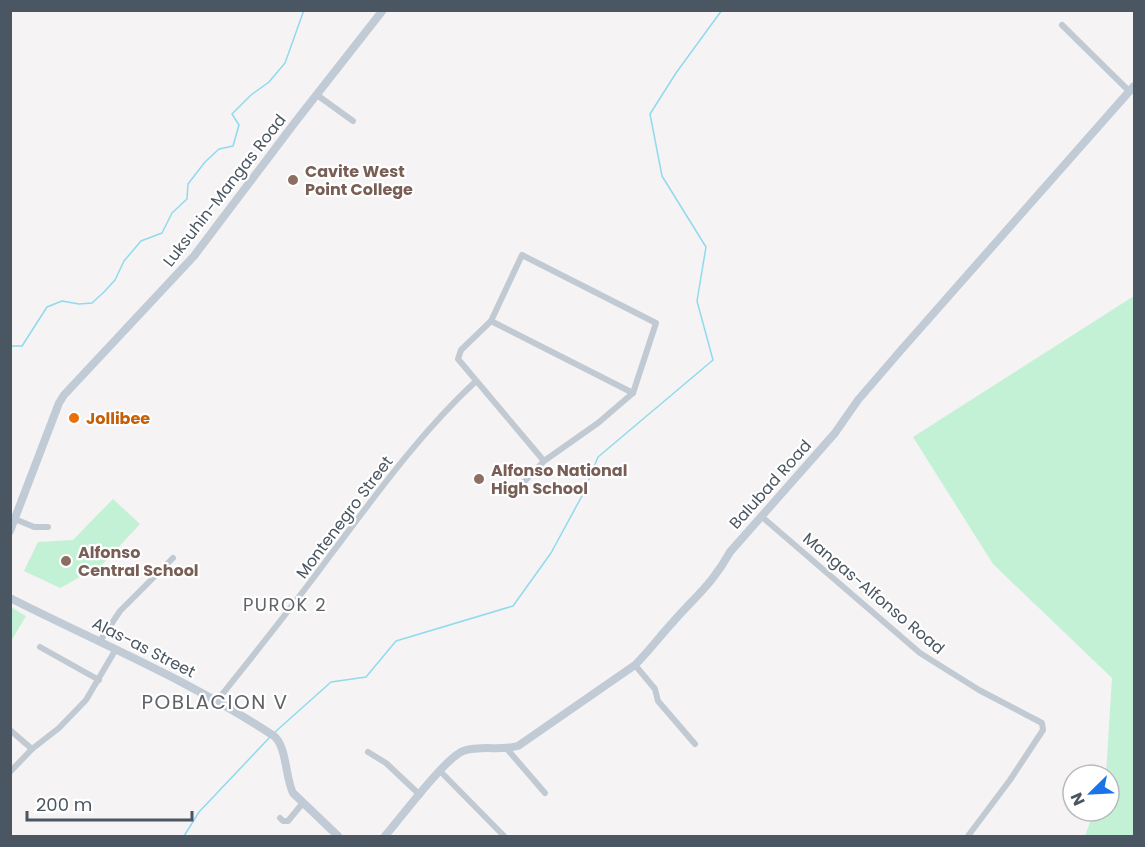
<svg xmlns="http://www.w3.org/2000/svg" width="1145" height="847" font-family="Poppins,sans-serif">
	<rect width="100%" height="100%" fill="#f5f3f3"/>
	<g fill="#c3f1d5">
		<polygon points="1134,296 1134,836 1085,836 1094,811 1109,811 1109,775 1106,775 1112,678 993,564 913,437"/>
		<polygon points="113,499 140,524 102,565 60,588 24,571 38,542 73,540"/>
		<polygon points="11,607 26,616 11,641"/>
	</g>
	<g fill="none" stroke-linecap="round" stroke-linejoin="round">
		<g stroke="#90daee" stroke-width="1.5">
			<polyline points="10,346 22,346 47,307 62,301 79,304 92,303 104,292 115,280 124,261 141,241 162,233 172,213 187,199 188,184 205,162 219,149 233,146 239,125 232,114 251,95 269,82 285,63 304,10"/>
			<polyline points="275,732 331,682 366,677 396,641 513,606 551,553 583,494 598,457 713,360 697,301 706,247 662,176 650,114 676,73 722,10"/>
			<polyline points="184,836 199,812 270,737"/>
		</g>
		<g stroke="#c1cad2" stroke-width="6">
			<polyline points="1062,25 1130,92"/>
			<polyline points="317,95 353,121"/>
			<polyline points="491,321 633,393"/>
			<polyline points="522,484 544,461 598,423 633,393 656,323 522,255 491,321 461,350 458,359 544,461"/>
			<polyline points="761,516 920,653 979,690 1042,723 1043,730 1010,780 968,836"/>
			<polyline points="15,519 34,527 48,527"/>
			<polyline points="100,641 120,611 173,558"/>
			<polyline points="40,647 99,680"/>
			<polyline points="635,665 655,689 658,701 695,744"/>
			<path d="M217 701C255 653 293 606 329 557 375 496 420 433 475 382"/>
			<polyline points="10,730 32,749"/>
			<polyline points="507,749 545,793"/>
			<polyline points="368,752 386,763 420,795"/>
			<polyline points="440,771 504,836"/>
			<polyline points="10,772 32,749 59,728 86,700 116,649"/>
			<polyline points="280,818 283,821 288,821 302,804"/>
		</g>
		<g stroke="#c1cbd6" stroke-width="8">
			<polyline points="10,531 59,403 64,395 194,256 296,121 383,10"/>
			<path d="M10 598C99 643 191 681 274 736 287 747 285 777 293 793L338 836"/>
			<path d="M385 836C400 819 445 758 463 751 481 745 500 751 518 746L635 665C649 651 660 636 673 622 696 596 713 583 730 552L835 433 858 400 902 349 1134 86"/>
		</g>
	</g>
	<g fill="#8d6e63" stroke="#fff" stroke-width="2">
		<circle cx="293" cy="180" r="6"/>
		<circle cx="479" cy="479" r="6"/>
		<circle cx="66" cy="561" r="6"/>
	</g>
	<circle fill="#e8710a" stroke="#fff" stroke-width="2" cx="74" cy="418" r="6"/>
	<g text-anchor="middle" stroke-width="4.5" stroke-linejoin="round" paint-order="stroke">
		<g font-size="16" font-weight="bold" fill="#785e54" stroke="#fff" text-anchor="start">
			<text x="305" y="177">Cavite West<tspan x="305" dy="18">Point College</tspan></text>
			<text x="491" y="476">Alfonso National<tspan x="491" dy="18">High School</tspan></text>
			<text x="78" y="558">Alfonso<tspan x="78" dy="18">Central School</tspan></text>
		</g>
		<g font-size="16" fill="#4a5661" stroke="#fff">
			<text transform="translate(224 190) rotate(-52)" y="6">Luksuhin-Mangas Road</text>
			<text transform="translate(770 484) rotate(-48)" y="6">Balubad Road</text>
			<text transform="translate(344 517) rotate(-53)" y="6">Montenegro Street</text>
			<text transform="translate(874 593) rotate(40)" y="6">Mangas-Alfonso Road</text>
			<text transform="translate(144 647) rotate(27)" y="6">Alas-as Street</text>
		</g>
		<g font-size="16" font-weight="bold" fill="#c56008" stroke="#fff" text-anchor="start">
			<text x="86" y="424">Jollibee</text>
		</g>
		<g font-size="18" letter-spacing="1.5" fill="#5f6368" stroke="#fff">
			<text x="285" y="611">PUROK 2</text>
		</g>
		<g font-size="20" letter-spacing="1.5" fill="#5f6368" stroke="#fff">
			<text x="215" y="709">POBLACION V</text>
		</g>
	</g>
	<rect width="1145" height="847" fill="none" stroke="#4a5661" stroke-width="24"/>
	<g transform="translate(1091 793) rotate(246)"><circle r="28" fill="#ffffff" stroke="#b7bbc0" stroke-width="1.5"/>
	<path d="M0-4.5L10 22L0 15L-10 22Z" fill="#1a73e8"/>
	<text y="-9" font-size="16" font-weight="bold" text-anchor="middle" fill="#4a5661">N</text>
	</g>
	<path d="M27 811v9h165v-9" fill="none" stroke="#4a5661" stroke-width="3"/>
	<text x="36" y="811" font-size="18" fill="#4a5661" stroke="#ffffff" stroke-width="4.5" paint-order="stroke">200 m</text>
</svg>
